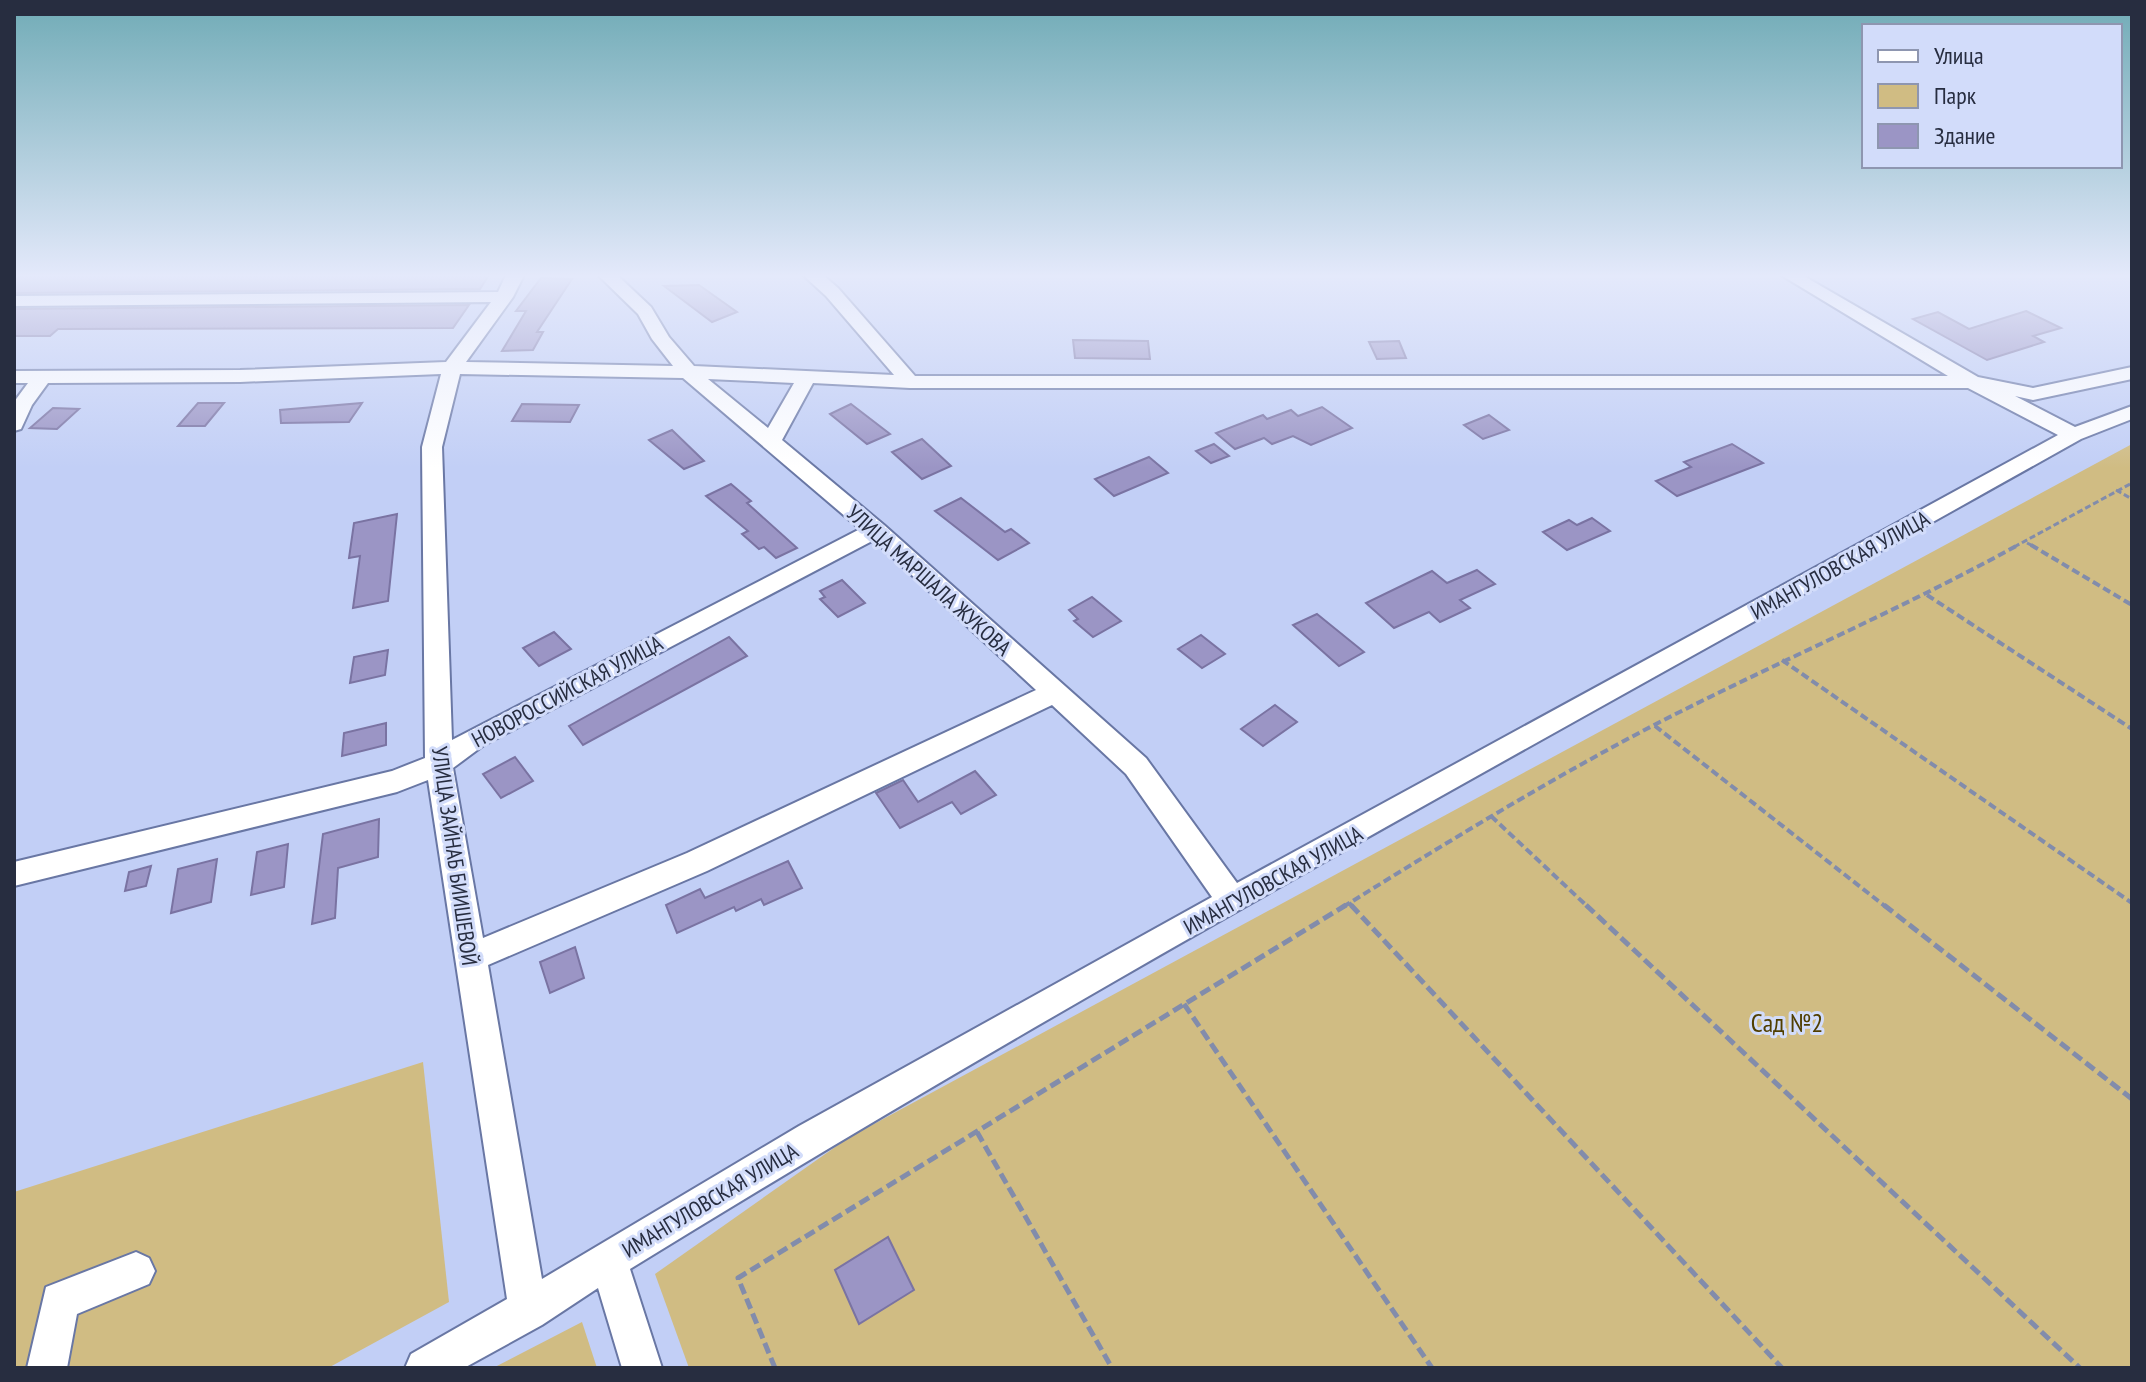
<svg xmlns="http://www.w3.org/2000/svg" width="2146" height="1382" font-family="'PT Sans Narrow',sans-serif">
	<rect width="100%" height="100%" fill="#c2cff6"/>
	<g fill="#d0bc83">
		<polygon points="2132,444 2132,1368 689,1368 655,1274 848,1138"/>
		<polygon points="423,1062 449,1302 328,1368 14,1368 14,1192"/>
		<polygon points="582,1322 597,1368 493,1368"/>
	</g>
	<g fill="#9b95c5" stroke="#7a73a2" stroke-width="2">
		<polygon points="22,275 489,275 480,289 14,293 14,281"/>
		<polygon points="541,278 572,279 537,332 543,332 533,350 502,351 526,311 516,311"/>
		<polygon points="699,285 737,312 712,322 664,286"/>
		<polygon points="469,305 453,328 58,329 50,336 14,336 14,309"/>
		<polygon points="2026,311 2061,328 2033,336 2044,342 1987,360 1913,319 1938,312 1969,329"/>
		<polygon points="1073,340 1148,341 1150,359 1075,358"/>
		<polygon points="1399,341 1406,358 1377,359 1369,342"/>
		<polygon points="198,403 224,403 205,426 178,426"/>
		<polygon points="362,403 349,422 281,423 280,410"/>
		<polygon points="522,404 579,405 570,422 512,421"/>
		<polygon points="851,404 890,434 867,444 830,414"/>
		<polygon points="1322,407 1352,428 1311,445 1293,436 1272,444 1264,438 1235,449 1216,433 1263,415 1267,419 1291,410 1298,416"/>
		<polygon points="53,408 79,409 57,429 30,428"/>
		<polygon points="1489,415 1509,430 1483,439 1464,425"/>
		<polygon points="672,430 704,461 684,469 649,440"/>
		<polygon points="922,439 951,466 922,479 892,452"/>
		<polygon points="1214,444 1229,456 1211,463 1196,451"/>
		<polygon points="1732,444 1763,463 1677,496 1656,481 1691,467 1684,462"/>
		<polygon points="1149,457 1168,473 1114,496 1095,479"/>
		<polygon points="731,484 751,501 747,503 797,548 776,558 764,547 759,549 742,534 748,531 706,496"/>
		<polygon points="961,498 1005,532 1011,529 1029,543 998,560 935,511"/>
		<polygon points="397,514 388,601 353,608 360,556 349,558 354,523"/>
		<polygon points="1592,518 1610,531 1567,550 1543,532 1569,520 1577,525"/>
		<polygon points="1477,570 1495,584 1460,600 1470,608 1440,622 1429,612 1394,628 1366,603 1432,571 1447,583"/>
		<polygon points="842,580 865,603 838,617 820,599 825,597 820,591"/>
		<polygon points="1092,597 1121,621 1093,637 1074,621 1078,619 1069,610"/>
		<polygon points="1317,614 1364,652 1339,666 1293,625"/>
		<polygon points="554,632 571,649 539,666 523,648"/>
		<polygon points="1201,635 1225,654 1202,668 1178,649"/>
		<polygon points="729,637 747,656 583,745 569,726"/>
		<polygon points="388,650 385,675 350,683 354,657"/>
		<polygon points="1275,705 1297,722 1263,746 1241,729"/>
		<polygon points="386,723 386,745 342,756 344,733"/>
		<polygon points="515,757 533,781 501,798 483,774"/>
		<polygon points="975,771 996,795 961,814 952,802 900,828 876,793 903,780 918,802"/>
		<polygon points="379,819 378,857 338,868 335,918 312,924 323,834"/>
		<polygon points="288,844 284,887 251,895 257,852"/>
		<polygon points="217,859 211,902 171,913 178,869"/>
		<polygon points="788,861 802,888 764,905 761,899 736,911 734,907 677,933 666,905 700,889 705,898"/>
		<polygon points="151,866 146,886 125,891 129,872"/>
		<polygon points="575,947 584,978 550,993 540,962"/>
		<polygon points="888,1237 914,1290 859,1324 835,1270"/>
	</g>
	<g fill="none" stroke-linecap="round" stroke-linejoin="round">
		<defs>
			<g id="minor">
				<path d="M506 275H524L513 297 466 362 673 366 652 339 638 314 598 275H617L651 307 669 337 694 366 894 375 826 296 803 275H823L838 288 915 376H1948L1781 275H1802L1978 377 2033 388 2132 367V379L2033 400 2015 396 2075 427 2132 406V419L2081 439C1595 712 1105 976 630 1269L662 1368H622L598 1288 542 1325 464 1368H405L411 1354 507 1299 428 780 397 792 14 886V862L392 771 425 758 422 447 441 374 240 382 48 383 32 405 21 429 14 431V402L28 383H14V371L240 370 446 362 491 302 14 306V296L498 292ZM460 374 683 378 860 529 452 740 442 447ZM708 379 794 383 768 428ZM813 383 910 388H1968L2058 435 1237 883 1146 758 884 525 782 440ZM874 540 1036 690 687 853 483 938 453 768 484 745ZM1052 705 1126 774 1212 897 799 1126 542 1279 488 965 707 871Z"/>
				<polygon points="136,1252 149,1258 155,1271 149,1284 77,1314 67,1368 27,1368 46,1287"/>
			</g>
		</defs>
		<use href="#minor" stroke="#6977a4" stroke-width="4"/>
		<g stroke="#828cab" stroke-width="3" stroke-dasharray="6 3" stroke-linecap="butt">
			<polyline points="2116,490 2132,499"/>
			<polyline points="2027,543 2035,547"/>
			<polyline points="2014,547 2132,483"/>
		</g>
		<g stroke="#828cab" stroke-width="4" stroke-dasharray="8 4" stroke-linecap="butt">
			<polyline points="2031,545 2132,605"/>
			<polyline points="1927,595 2132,729"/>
			<polyline points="1782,660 2132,903"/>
			<polyline points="1655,726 1886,907"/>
			<polyline points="1491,816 1588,907"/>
			<polyline points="1349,903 1353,907"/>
			<path d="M1343 907C1446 843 1550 779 1658 723 1777 662 1900 610 2018 545"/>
		</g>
		<g stroke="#828cab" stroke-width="5" stroke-dasharray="11 5" stroke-linecap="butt">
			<polyline points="1351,905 1782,1368"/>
			<polyline points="1586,905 2080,1368"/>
			<polyline points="1884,905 2132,1099"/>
			<polyline points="1184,1004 1432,1368"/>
			<polyline points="977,1132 1112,1368"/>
			<polyline points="775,1368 738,1278 1346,905"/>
		</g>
		<use href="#minor" fill="#fff" fill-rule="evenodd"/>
	</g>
	<linearGradient id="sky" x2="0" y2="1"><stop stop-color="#70abb6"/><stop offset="0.59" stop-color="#e4e9fb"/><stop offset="1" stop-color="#e4e9fb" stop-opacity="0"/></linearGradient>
	<rect width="2146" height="468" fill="url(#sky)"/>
	<g text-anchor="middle" stroke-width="6" stroke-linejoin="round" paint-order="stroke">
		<g font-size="22" fill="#272d40" stroke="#d2dcfa">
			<text transform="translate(1840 565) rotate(-29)" y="8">ИМАНГУЛОВСКАЯ УЛИЦА</text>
			<text transform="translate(929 580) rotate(42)" y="8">УЛИЦА МАРШАЛА ЖУКОВА</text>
			<text transform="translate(567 691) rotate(-28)" y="8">НОВОРОССИЙСКАЯ УЛИЦА</text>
			<text transform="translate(455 856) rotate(82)" y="8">УЛИЦА ЗАЙНАБ БИИШЕВОЙ</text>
			<text transform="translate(1273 880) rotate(-29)" y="8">ИМАНГУЛОВСКАЯ УЛИЦА</text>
			<text transform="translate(710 1200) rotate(-31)" y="8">ИМАНГУЛОВСКАЯ УЛИЦА</text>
		</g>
		<g font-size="26" fill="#503e00" stroke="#d2dcfa">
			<text x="1787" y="1032">Сад №2</text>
		</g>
	</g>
	<rect width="2146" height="1382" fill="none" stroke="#272d40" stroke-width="32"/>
	<rect x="1862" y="24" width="260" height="144" fill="#d2dcfa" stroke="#8e96b0" stroke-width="2"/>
	<rect x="1878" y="50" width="40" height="12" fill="#ffffff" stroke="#8e96b0" stroke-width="2"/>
	<text x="1934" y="64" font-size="24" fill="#272d40">Улица</text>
	<rect x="1878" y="84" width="40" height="24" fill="#d0bc83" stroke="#8e96b0" stroke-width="2"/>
	<text x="1934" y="104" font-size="24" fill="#272d40">Парк</text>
	<rect x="1878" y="124" width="40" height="24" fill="#9b95c5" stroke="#8e96b0" stroke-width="2"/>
	<text x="1934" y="144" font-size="24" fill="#272d40">Здание</text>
</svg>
